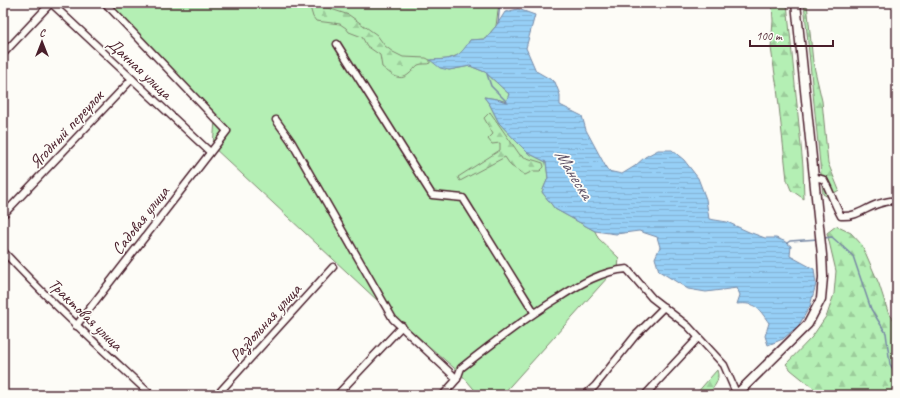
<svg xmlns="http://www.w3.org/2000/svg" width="900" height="398" font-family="Caveat,sans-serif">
	<defs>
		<pattern id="forest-firs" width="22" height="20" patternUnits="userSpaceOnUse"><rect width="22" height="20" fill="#b4efb4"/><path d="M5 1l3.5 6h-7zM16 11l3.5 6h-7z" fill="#9ccc9b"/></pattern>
		<pattern id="water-rules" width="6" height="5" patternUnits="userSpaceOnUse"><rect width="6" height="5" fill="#96cff6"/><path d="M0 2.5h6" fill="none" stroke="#83b1d3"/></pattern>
	</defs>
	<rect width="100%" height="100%" fill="#fdfcf7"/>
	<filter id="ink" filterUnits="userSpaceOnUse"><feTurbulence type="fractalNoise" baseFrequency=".025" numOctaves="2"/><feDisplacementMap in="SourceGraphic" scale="8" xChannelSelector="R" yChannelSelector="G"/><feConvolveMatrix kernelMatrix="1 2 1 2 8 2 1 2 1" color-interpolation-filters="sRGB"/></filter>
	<g filter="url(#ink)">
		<polygon fill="#b4efb4" stroke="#7f8770" points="101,3 499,3 496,26 485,39 470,40 463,53 448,59 431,60 449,70 470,66 485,72 509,94 507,102 497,99 484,97 490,105 499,123 528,153 546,162 548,178 542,192 555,209 595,231 598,238 619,258 618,269 608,277 502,395 479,395 461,374 393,315 213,147 215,119"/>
		<g fill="url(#forest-firs)" stroke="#7f8770">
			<polygon points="772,3 787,3 803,166 804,199 791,190 787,180 777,88 771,48 773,21"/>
			<polygon points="804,3 807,3 813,62 822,101 828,163 839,190 828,197 823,194"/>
			<path d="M310 7 328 8 349 15 377 35 385 46 393 52 403 57 426 58 430 60V63C427 65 422 63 418 65 415 67 412 72 409 74 399 83 390 73 382 67L380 55 367 46 362 37 349 32 346 28 340 24 316 21 313 17Z"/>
			<path d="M490 112 520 155C527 159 535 160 543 163L544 167 540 171H533L525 175 511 166 505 157 460 181 458 177 500 150V143L492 144 488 139 493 134 484 118Z"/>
			<polygon points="836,226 851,233 862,245 879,284 888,312 897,324 897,395 822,395 791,370 786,364 812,337 827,315 834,294 836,271 827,233"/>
			<path d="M717 370C721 381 713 388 707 395H695Z"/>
		</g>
		<path fill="url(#water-rules)" stroke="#7889a5" d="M518 9 535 15 526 48 536 71 555 82 560 95V105L582 116 586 130 608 171 622 174 635 166 645 157 658 150H672L684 160 698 178 706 199 709 219 727 222 749 232 765 238H776L784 241 791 246 790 256 814 269 816 284 810 306 799 325 783 339 768 345 765 336 769 323C759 309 756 302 737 304L740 295 737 288 706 292 688 289 659 271 655 258 660 247 657 237 639 231 616 234 595 231 555 209 542 192 548 178 546 162 528 153 515 140 499 123 490 105 484 97 497 99 506 102 509 94 485 72 470 66 449 70 440 68 430 60C452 59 458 60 470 40L485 39 496 26 505 12Z"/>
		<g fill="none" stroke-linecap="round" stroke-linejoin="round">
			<g stroke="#7889a5" stroke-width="1.5">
				<polyline points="498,23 500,3"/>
				<polyline points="487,74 491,86 507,102"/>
				<polyline points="824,238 832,237 853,256 871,309 886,333 890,364 897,376"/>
				<polyline points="787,243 790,241 818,239"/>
			</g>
			<defs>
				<g id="street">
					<polyline points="51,3 210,152"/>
					<polyline points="337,44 432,195 463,198 534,312"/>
					<polyline points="3,54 51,3"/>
					<polyline points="276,120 291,141 393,319 457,379"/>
					<path d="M814 178C817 178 821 178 824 180 826 182 837 210 841 216 855 217 863 210 875 205 882 202 890 201 897 200"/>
					<polyline points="3,215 132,79"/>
					<path d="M3 251C50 302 101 348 151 395"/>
					<polyline points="76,326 227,131 105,3"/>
					<polyline points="217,395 333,267"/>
					<polyline points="337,395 402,326"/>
					<path d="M443 395 457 379 461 368C493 343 525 318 560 297 580 284 602 271 627 269L652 298 688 326 724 365 737 395"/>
					<polyline points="585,395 595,386 635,336 664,307"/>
					<polyline points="645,395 698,338"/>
				</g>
				<polyline id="secondary" points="736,395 808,324 821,299 823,277 822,255 796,3"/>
			</defs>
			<use href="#street" stroke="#4a1f2b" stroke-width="9"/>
			<use href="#secondary" stroke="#4a1f2b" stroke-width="11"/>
			<use href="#street" stroke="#fdfcf7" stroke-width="6"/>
			<use href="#secondary" stroke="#fdfcf7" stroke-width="8"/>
		</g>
	</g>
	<g text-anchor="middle" stroke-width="3.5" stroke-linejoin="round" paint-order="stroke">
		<g font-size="17" fill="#4a1f2b" stroke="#fdfcf7">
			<text transform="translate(140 68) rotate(43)" y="6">Дачная улица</text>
			<text transform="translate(66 129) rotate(-47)" y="6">Ягодный переулок</text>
			<text transform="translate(140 220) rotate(-52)" y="6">Садовая улица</text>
			<text transform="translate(86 314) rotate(44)" y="6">Трактовая улица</text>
			<text transform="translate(265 322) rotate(-48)" y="6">Раздольная улица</text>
		</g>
		<g font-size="18" font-style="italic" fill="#615468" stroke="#fdfcf7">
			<text transform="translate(574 174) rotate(58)" y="6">Манеска</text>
		</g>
	</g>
	<rect width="900" height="398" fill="none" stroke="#fdfcf7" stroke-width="16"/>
	<rect x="8" y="8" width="884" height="382" fill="none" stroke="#4a1f2b" stroke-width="1.5" filter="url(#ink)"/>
	<g transform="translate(42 42)" stroke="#fdfcf7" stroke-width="3" paint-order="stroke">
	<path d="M0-3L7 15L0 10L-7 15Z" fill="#4a1f2b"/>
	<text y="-6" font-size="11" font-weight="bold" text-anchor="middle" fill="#4a1f2b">С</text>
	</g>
	<path d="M750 40v6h83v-6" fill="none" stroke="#4a1f2b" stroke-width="2"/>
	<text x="756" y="40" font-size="12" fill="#4a1f2b" stroke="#fdfcf7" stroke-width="3" paint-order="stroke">100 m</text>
</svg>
